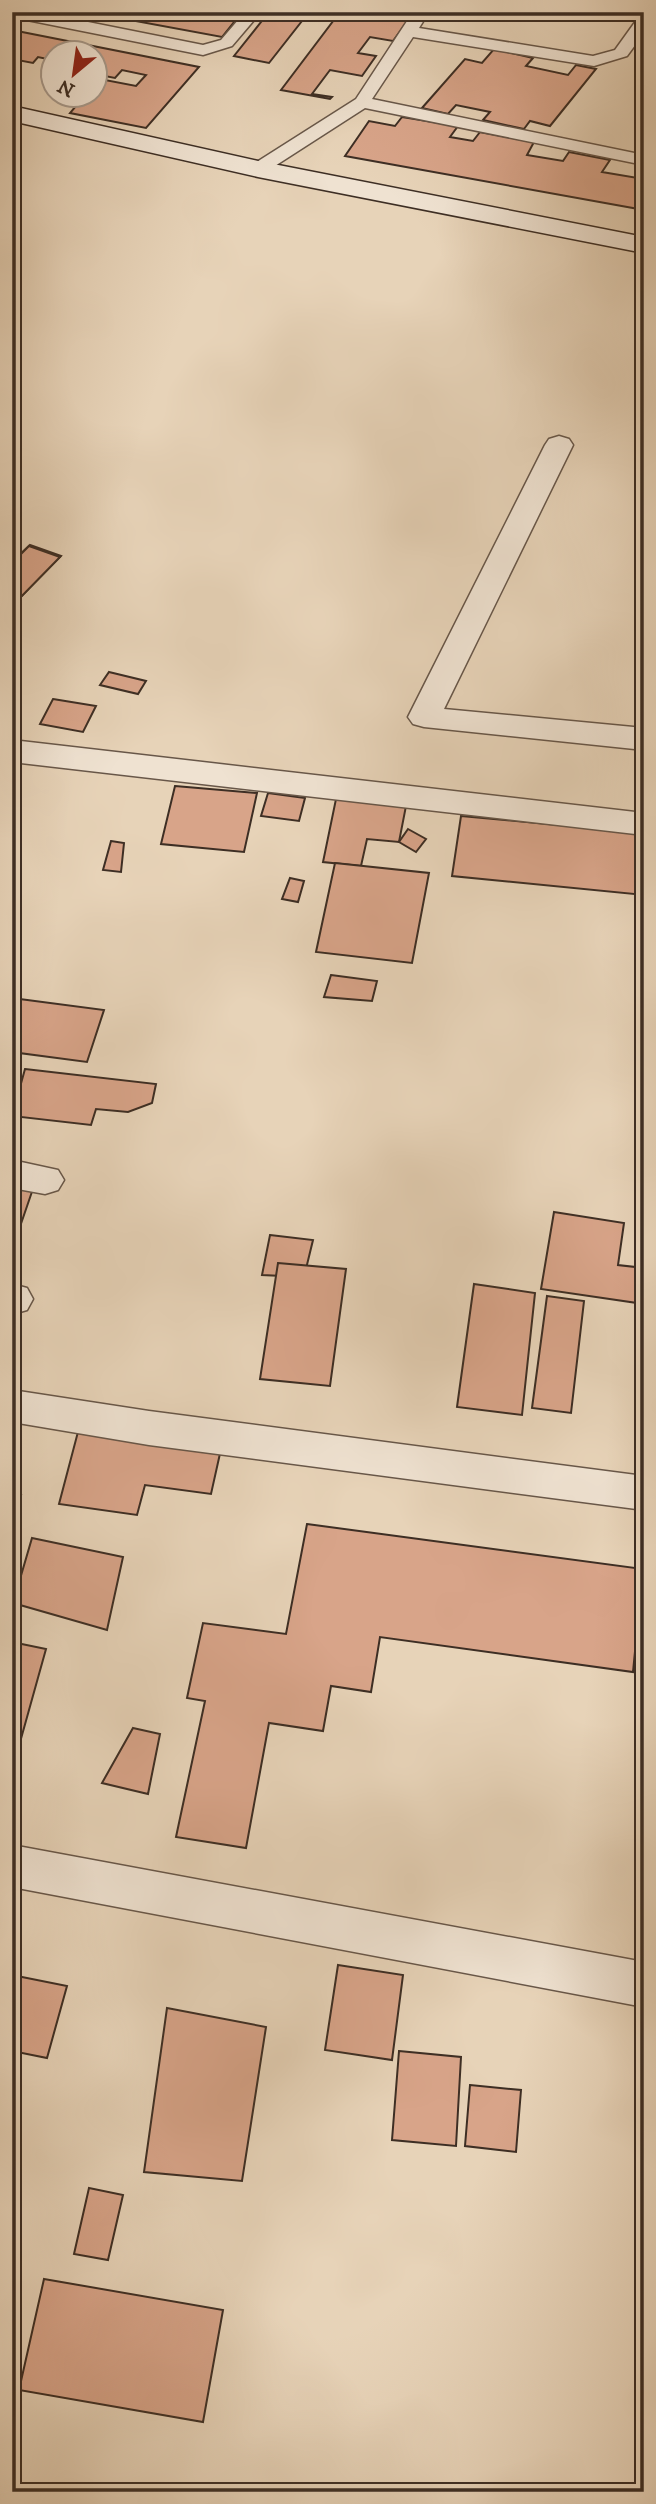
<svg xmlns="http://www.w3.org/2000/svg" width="656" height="2504" font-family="'IM FELL DW Pica',serif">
	<rect width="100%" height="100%" fill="#e7d3b8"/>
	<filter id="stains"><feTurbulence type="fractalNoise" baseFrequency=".00286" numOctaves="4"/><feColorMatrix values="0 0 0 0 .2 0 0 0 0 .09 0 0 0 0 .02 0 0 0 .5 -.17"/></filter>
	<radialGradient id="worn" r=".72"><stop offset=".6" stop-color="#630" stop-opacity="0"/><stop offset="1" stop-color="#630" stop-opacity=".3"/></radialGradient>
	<g fill="#d8a489" stroke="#3d2e24" stroke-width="2">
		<polygon points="87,12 242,12 222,37"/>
		<polygon points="269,12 309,12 269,63 234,56"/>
		<polygon points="340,12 390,12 388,15 409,19 393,41 370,37 358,53 376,56 362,76 330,70 312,94 332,97 330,99 281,90"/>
		<polygon points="12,30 199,67 146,128 70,113 86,94 94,94 94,85 100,79 136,86 146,75 122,70 115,78 94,74 94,52 52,52 52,60 38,57 33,63 12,59"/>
		<polygon points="494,49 533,58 526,66 568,75 576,65 596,69 550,126 530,121 524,129 483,120 490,112 456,105 448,114 422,108 465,59 482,63"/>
		<polygon points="402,117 458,126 450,137 473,141 480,132 534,142 527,155 563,161 569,152 610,160 602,172 644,179 644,210 345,156 369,121 395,126"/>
		<polygon points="30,545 61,556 14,604 12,562"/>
		<polygon points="29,546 60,557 14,604 12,563"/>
		<polygon points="109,672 146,681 138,694 100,685"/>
		<polygon points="53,699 96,706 83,732 40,724"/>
		<polygon points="175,786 257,793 244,852 161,844"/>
		<polygon points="268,793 305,798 299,821 261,816"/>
		<polygon points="336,799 406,806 399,842 367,839 361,866 323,862"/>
		<polygon points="461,816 644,833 644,895 452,876"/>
		<polygon points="408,829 426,839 416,852 399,842"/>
		<polygon points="111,841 124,843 121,872 103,870"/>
		<polygon points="335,863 429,873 412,963 316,952"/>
		<polygon points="290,878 304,881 298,902 282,899"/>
		<polygon points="331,975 377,981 372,1001 324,997"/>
		<polygon points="12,998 104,1010 87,1062 12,1052"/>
		<polygon points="25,1069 156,1084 152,1103 128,1112 96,1109 91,1125 12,1116"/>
		<polygon points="36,1180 12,1250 12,1183"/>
		<polygon points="554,1212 624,1223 618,1265 644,1268 644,1304 541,1289"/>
		<polygon points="270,1235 313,1240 304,1277 262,1275"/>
		<polygon points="278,1263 346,1269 330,1386 260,1379"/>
		<polygon points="474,1284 535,1293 522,1415 457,1407"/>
		<polygon points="547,1296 584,1301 571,1413 532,1408"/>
		<polygon points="79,1428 221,1449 211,1494 145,1485 137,1515 59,1504"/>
		<polygon points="12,1494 21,1495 12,1524"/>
		<polygon points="307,1524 643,1569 633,1672 380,1637 371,1692 331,1686 323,1731 269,1723 246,1848 176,1837 205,1701 187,1698 203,1623 286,1634"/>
		<polygon points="32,1538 123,1557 107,1630 13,1603"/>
		<polygon points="12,1642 46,1649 12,1771"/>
		<polygon points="133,1728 160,1734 148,1794 102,1783"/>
		<polygon points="338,1965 403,1975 392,2060 325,2050"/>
		<polygon points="12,1975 67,1986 47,2058 12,2051"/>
		<polygon points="167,2008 266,2027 242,2181 144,2172"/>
		<polygon points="399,2051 461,2057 456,2146 392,2140"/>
		<polygon points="470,2085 521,2090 516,2152 465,2146"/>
		<polygon points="89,2188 123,2195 108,2260 74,2254"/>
		<polygon points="44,2279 223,2310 203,2422 19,2390"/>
	</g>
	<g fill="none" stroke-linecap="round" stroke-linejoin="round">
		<defs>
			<g id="lane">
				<polygon points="12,12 38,12 203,45 221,40 245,12 261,12 232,46 203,55 12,17"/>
				<polygon points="413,12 429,12 419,28 593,56 615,50 638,18 644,16 644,33 627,56 594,66 413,37 372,99 644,155 644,165 365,108 264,173 252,173 249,169 252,165 356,99"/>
			</g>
			<g id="street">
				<polygon points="559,436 569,439 573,445 444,709 644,728 644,750 424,727 413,724 408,717 545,445 549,439"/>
				<polygon points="12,740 644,813 644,835 12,762"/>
				<polygon points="12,1160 58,1170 64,1180 58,1190 45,1194 12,1188"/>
				<polygon points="12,1284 27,1288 33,1299 27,1310 13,1314"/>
				<polygon points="12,1390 149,1411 644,1476 644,1510 149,1445 12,1422"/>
				<polygon points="12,1845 644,1962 644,2007 12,1887"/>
			</g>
			<polygon id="secondary" points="12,106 258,161 644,237 644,253 258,177 12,121"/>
		</defs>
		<use href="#lane" stroke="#685749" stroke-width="3"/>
		<use href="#street" stroke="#685749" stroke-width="3"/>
		<use href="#secondary" stroke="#3d2e24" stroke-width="3"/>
		<use href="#lane" fill="#efe2d1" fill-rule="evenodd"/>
		<use href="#street" fill="#efe2d1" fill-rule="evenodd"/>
		<use href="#secondary" fill="#efe2d1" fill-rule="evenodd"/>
	</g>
	<rect width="656" height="2504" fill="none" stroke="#e7d3b8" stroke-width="42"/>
	<rect x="14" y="14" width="628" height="2476" fill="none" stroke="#3d2e24" stroke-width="3.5"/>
	<rect x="21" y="21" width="614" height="2462" fill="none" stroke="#3d2e24" stroke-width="2"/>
	<g transform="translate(74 74) rotate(209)"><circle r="33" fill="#efe2d1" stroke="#a89a8c" stroke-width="2"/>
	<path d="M0-5L12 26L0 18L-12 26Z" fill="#8f2418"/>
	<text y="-10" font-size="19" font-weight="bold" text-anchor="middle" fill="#3d2e24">N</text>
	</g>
	<rect width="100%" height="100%" filter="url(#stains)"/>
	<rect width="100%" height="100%" fill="url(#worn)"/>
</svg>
